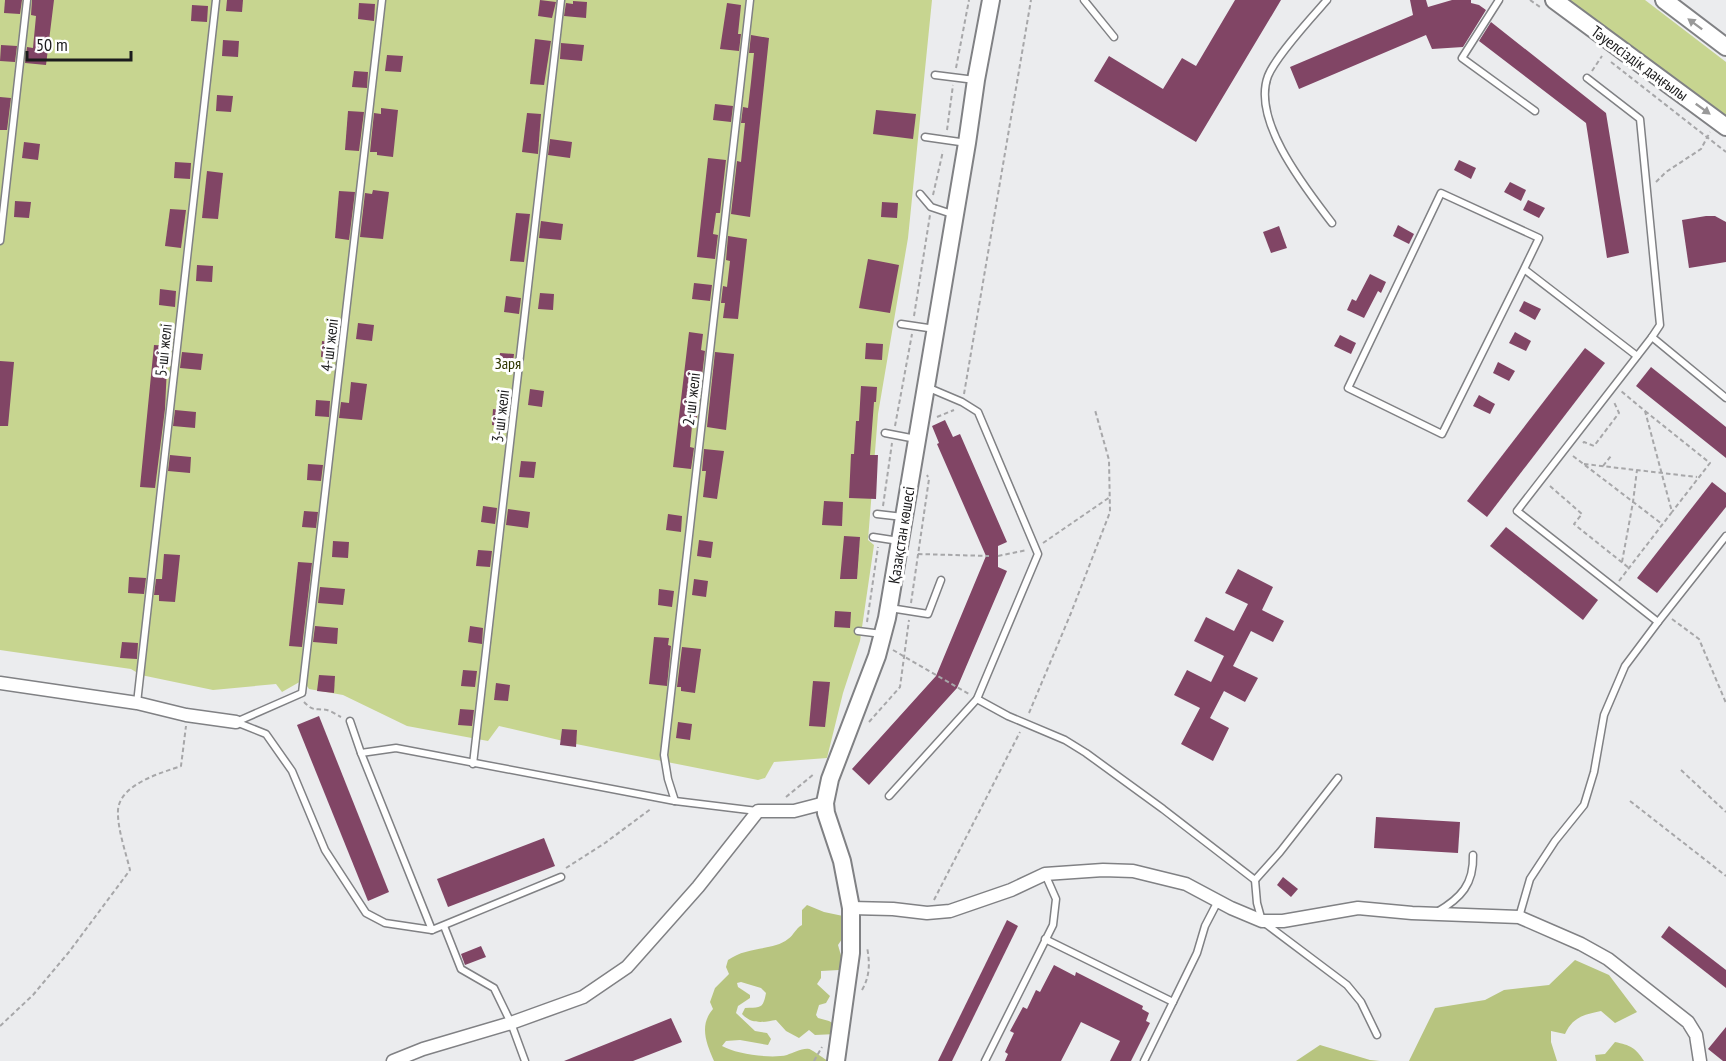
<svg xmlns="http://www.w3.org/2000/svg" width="1726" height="1061" font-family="'PT Sans Narrow',sans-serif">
	<rect width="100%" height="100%" fill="#ebecee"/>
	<g fill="#c7d590">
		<polygon points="0,0 932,0 908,238 878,414 868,540 874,545 860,641 843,693 827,758 774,762 765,778 758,780 576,744 499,726 488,741 407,726 343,695 309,689 303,680 282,692 276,684 213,690 141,675 131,669 0,650"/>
		<polygon points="1566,0 1645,0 1726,62 1726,119"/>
	</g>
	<g fill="#b7c47f">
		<path d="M807 905 824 912 843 916 848 930 838 945 844 966 839 970 821 971V978L817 984 830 996 826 1003 819 1005 816 1015 818 1018 829 1021 839 1027 836 1034 815 1035 809 1030 799 1038 786 1031 776 1020C764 1022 752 1025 742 1014L745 1008C761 1007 763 1009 766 993L761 988 741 982 737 983 738 987 750 995V998L738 1006 736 1013 755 1031 767 1033 771 1039 768 1045 740 1040 726 1041 722 1046C736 1054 771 1059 787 1055 793 1053 802 1048 809 1049 811 1049 826 1060 828 1061H714C706 1043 699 1025 713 1009L710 1002 715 988 729 974 726 967 728 960C747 946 773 951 788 939 794 935 795 929 802 925V910Z"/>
		<path d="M1575 960 1609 975 1637 1012 1615 1023 1601 1011C1583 1015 1573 1017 1565 1034L1551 1031V1042L1557 1061H1409L1435 1008 1485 1000 1504 990 1549 985Z"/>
		<path d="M1615 1042C1630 1045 1636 1048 1644 1061H1596L1595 1055 1605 1054Z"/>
		<polygon points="1320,1045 1370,1060 1380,1061 1296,1061"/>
	</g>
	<g fill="#814565">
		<polygon points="5,0 22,0 20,14 4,13"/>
		<polygon points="32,0 54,0 46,65 25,63 27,47 33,48 36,16 31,15"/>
		<polygon points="227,0 243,0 242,12 226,11"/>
		<polygon points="540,0 556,2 552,18 538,16"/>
		<polygon points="1235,0 1281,0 1196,142 1094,81 1109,56 1163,89 1182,58 1196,66"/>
		<polygon points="1410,0 1426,0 1428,7 1452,0 1471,0 1471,3 1479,5 1486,10 1463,47 1432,49 1426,35 1299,89 1290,67 1413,15"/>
		<polygon points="573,1 587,2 586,18 564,16 566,3 573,4"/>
		<polygon points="359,3 375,4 374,21 358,19"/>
		<polygon points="727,3 741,5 738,34 741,34 739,51 720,49"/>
		<polygon points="192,5 208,6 207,22 191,21"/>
		<polygon points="1491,22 1606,113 1629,253 1607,258 1586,123 1479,41"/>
		<polygon points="751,35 769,38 750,217 731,214 737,161 741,162 745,123 741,123 743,107 748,108 751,82 754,53 749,53"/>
		<polygon points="535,39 551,41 544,85 530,84"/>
		<polygon points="223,40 239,41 238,57 222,56"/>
		<polygon points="561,43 584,45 582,61 560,59"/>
		<polygon points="1,45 17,46 15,62 0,61"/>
		<polygon points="387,55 403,56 401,72 385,71"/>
		<polygon points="354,71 368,72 367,88 352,87"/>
		<polygon points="217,95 233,96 231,112 216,111"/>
		<polygon points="0,97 11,98 7,130 0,130"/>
		<polygon points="715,104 733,106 731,122 713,120"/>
		<polygon points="381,108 398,110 393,157 377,155 377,152 370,152 374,113 381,114"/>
		<polygon points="876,110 916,114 913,139 873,134"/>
		<polygon points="348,111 364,112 359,151 345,150"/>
		<polygon points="527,113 541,114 538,154 522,152"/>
		<polygon points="550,139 572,142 570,158 548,155"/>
		<polygon points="24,142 40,144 38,160 22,158"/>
		<polygon points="708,158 726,160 720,213 716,213 713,234 718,235 715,259 697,257"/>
		<polygon points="1459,160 1476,168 1471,179 1454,170"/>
		<polygon points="175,162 191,163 190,179 174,178"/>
		<polygon points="207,171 223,173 218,219 202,218"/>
		<polygon points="1510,182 1526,190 1521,201 1504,192"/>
		<polygon points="373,190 389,192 383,239 360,237 365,193 372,194"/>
		<polygon points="339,191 355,192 349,240 335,238"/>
		<polygon points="1528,200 1545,208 1539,218 1523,210"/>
		<polygon points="15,201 31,202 29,218 14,217"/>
		<polygon points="882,202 898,203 897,218 881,217"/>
		<polygon points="170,209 186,210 181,248 165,246"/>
		<polygon points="516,213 530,214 524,262 510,261"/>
		<polygon points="1706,216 1715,216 1726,222 1726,262 1689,268 1682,220"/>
		<polygon points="541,221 563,224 561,240 539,238"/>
		<polygon points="1398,225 1414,234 1409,244 1393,236"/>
		<polygon points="1279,226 1287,248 1271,253 1263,232"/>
		<polygon points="728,236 747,239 738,319 723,318 725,303 721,303 723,286 727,287 730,261 726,260"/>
		<polygon points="868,259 899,265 890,313 859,308"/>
		<polygon points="197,265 213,266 212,282 196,281"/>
		<polygon points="1370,274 1386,282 1381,293 1378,291 1364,318 1347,310 1352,299 1356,301"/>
		<polygon points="694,283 712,285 710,301 692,299"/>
		<polygon points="160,289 176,291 175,307 159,305"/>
		<polygon points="540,293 554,294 553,310 538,309"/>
		<polygon points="506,296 521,298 519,314 504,312"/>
		<polygon points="1524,301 1541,309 1535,320 1519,311"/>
		<polygon points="358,323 374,325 372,341 356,339"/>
		<polygon points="689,332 703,334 701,350 705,351 696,426 692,426 690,447 694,448 691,469 673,467"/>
		<polygon points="1515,332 1531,341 1526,351 1509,343"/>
		<polygon points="1340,335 1356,343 1351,354 1334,346"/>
		<polygon points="322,341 337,343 335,359 321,357"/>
		<polygon points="866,343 883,344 882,360 865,359"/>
		<polygon points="154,345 171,346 171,351 170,367 167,366 165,409 155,488 140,487"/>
		<polygon points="1585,348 1605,363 1487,517 1467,501"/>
		<polygon points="182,352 203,354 201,370 180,368"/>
		<polygon points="715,352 734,354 726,430 707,427"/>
		<polygon points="500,353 514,354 512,371 498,369"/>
		<polygon points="0,361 14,362 8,426 0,426"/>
		<polygon points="1498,362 1515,371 1509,381 1493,373"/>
		<polygon points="1651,367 1726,427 1726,458 1636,386"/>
		<polygon points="351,382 367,384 362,420 339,418 341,402 349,403"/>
		<polygon points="861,386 877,387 876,402 874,402 870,455 878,455 876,499 849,498 851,454 854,454 856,421 859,421"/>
		<polygon points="530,389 544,391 542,407 528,405"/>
		<polygon points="1479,395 1495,404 1490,414 1473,406"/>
		<polygon points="316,400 330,401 329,417 315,416"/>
		<polygon points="493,409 508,411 506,427 492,425"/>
		<polygon points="175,410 196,412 195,428 173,426"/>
		<polygon points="945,420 953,437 960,434 1007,542 998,546 998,567 1007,571 957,688 869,785 852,769 936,676 986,556 937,444 939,443 932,426"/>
		<polygon points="704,449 724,451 717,499 703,497 706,471 702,471"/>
		<polygon points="170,455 191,457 190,473 168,471"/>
		<polygon points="521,461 536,462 534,478 519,477"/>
		<polygon points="308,464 323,465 321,481 307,480"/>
		<polygon points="1712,482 1726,493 1726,507 1657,593 1637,578"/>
		<polygon points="824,501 843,502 842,526 822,525"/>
		<polygon points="483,506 497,508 495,524 481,522"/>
		<polygon points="508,509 530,512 528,528 506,525"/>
		<polygon points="304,511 318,512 316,528 302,527"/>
		<polygon points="668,514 682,516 681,532 666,530"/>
		<polygon points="1506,527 1598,600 1583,620 1490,546"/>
		<polygon points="844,536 860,537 857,579 840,579"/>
		<polygon points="699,540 713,542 711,558 697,556"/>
		<polygon points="333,541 349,542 348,558 332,557"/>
		<polygon points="478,550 492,551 490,567 476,566"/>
		<polygon points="164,554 180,555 175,602 159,601 159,595 154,595 156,579 162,579"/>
		<polygon points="298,562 312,563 302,647 289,646"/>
		<polygon points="1238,569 1273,587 1262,610 1284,621 1273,642 1251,631 1233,666 1258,678 1245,702 1224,691 1210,718 1229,728 1213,761 1181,744 1200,708 1174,695 1187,670 1211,682 1224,656 1194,641 1206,617 1234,631 1248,604 1225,593"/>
		<polygon points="129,577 146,578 144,594 128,593"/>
		<polygon points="694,579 708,581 706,597 692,595"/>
		<polygon points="320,587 345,589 343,605 318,603"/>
		<polygon points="659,589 674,591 672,607 658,605"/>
		<polygon points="835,611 851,612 850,628 834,627"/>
		<polygon points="315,626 338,628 337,644 313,642"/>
		<polygon points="470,626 483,628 482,644 468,642"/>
		<polygon points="654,637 669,638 668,645 671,646 667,686 649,684"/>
		<polygon points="122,642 138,643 137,659 120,658"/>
		<polygon points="682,647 701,649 695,693 681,691 681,687 677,687"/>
		<polygon points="463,670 477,671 475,687 461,686"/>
		<polygon points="319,675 335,676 334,693 317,691"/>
		<polygon points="813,681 830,682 825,727 809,726"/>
		<polygon points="496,683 510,685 508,701 494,700"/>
		<polygon points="460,709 474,710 472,726 458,725"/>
		<polygon points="319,716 389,892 368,901 297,725"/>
		<polygon points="678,722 692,724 690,740 676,738"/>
		<polygon points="562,729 577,730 576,747 560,745"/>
		<polygon points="1376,817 1460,822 1458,853 1374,848"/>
		<polygon points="544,838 555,866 448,907 437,879"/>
		<polygon points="1283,877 1298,889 1291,897 1277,885"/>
		<polygon points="1007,920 1018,926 952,1061 938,1061"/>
		<polygon points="1669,926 1726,970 1726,988 1661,937"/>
		<polygon points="481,946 486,957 465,965 461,954"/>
		<polygon points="1054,965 1075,976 1076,972 1143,1006 1142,1009 1149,1013 1146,1021 1150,1023 1131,1061 1110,1061 1120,1041 1081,1022 1061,1061 1005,1061 1008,1054 1005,1052 1014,1033 1010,1031 1023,1007 1027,1009 1036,990 1040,992"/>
		<polygon points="671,1018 682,1042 633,1061 564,1061"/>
		<polygon points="1726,1027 1726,1061 1723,1061 1708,1049"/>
	</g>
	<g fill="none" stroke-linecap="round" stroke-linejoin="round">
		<defs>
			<g id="lane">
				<polyline points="1084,0 1114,37"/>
				<path d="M1327 0C1312 17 1276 56 1268 76 1251 121 1307 190 1332 223"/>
				<polyline points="1499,0 1462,58 1535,111"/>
				<polyline points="935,75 975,80"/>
				<polyline points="1587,78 1640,119 1660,325 1652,337"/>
				<polyline points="925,137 967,143"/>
				<polyline points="920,194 931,207 955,215"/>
				<polyline points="0,241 27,0"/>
				<polyline points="1524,269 1442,434 1348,388 1441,193 1539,238 1524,269 1637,356"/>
				<polyline points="901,324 935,329"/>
				<polyline points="1726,398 1652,337 1517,511 1658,622 1726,536"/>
				<polyline points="885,433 916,439"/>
				<polyline points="877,514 903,517"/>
				<polyline points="873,537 899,541"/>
				<polyline points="890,608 928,614 941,580"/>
				<polyline points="858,631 882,634"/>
				<polyline points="977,699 1008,716 1065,740 1086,753 1163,809 1255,880 1280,852 1338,778"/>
				<polyline points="137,703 216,0"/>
				<polyline points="350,721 361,753 432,930 561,877"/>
				<polyline points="236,722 302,693 382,0"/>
				<polyline points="236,722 266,734 292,771 325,850 366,913 385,923 432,930"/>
				<polyline points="361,753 396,748 675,801 757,811"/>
				<polyline points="473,764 561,0"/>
				<polyline points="889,796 977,699 1038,554 978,412 962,402 929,388"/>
				<polyline points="675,801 668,779 664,755 750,0"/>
				<polyline points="1255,880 1257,903 1262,921 1347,985 1361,1002 1377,1035"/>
				<path d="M1437 912C1461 898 1474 884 1473 855"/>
				<polyline points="1519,917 1530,879 1555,841 1584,805 1594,772 1604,715 1625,666 1658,622"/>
				<polyline points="444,926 461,969 494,988 511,1023 525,1061"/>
				<polyline points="1045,939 1173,1002 1197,953 1205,926 1218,901"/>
				<polyline points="985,1061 1053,925 1056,899 1045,874"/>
				<polyline points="1144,1061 1173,1002"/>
			</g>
			<g id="street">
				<polyline points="0,683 137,703 186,715 236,722"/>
				<polyline points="851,908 893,909 927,913 950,911 1011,890 1045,874 1103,870 1133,871 1186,884 1231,908 1262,921 1283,921 1358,908 1412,913 1519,917 1581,944 1608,959 1688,1022 1696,1035 1700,1061"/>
				<polyline points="393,1061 423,1049 511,1023 583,997 627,967 698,887 758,811 794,811 825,803"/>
			</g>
			<g id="secondary">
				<polyline points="1554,0 1726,127"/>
				<polyline points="1664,0 1726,47"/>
				<polyline points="836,1061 851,953 851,908 842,861 826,813 825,803 830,779 877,656 887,618 967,143 976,80 991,0"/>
			</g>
		</defs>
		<use href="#lane" stroke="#808184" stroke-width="9"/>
		<use href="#street" stroke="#808184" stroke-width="15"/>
		<use href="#secondary" stroke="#808184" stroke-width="20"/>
		<g stroke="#a7a7a9" stroke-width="2" stroke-dasharray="4.5 3" stroke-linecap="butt">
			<polyline points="1530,0 1540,7"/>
			<polyline points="1611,62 1726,152"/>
			<polyline points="956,68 969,0"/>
			<polyline points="1592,71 1602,56"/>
			<polyline points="947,130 953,85"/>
			<polyline points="1656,182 1666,172 1701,149 1710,132"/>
			<polyline points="933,195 943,151"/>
			<polyline points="914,316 930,215"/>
			<polyline points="964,394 1031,0"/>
			<polyline points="1645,411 1710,463 1672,512"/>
			<polyline points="937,417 954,410"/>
			<polyline points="895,426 912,334"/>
			<polyline points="1583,443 1584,442 1594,446 1619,413 1614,402"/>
			<polyline points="1573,456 1662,524"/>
			<polyline points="1584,464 1697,477"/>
			<polyline points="1603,466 1611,456"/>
			<polyline points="1550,486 1582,514 1574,524 1629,568"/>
			<polyline points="883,506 892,443"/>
			<polyline points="1043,543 1110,497"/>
			<polyline points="918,554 989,556"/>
			<polyline points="998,556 1027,550"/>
			<polyline points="1622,562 1633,502 1637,470"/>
			<polyline points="1619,581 1672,512 1645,411 1621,391"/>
			<polyline points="911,603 929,479 927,475"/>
			<polyline points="1672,619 1699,639 1726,703"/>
			<polyline points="867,622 878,547"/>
			<polyline points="893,650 969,694"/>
			<path d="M304 702C314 712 314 708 327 710 331 711 337 715 341 717"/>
			<polyline points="1029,713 1071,613 1110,512 1109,460 1095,410"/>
			<polyline points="869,722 900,687 909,620"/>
			<polyline points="1681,770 1726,812"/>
			<polyline points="786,797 814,774"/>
			<polyline points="1630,801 1726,876"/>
			<polyline points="566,868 605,843 652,808"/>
			<polyline points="934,900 1020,732"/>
			<path d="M862 990C870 976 870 963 867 947"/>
			<path d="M0 1026 33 995 69 952 130 870C126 853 117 828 118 810 120 784 161 773 181 766L186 726"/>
			<polyline points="814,1061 822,1047"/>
		</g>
		<use href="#lane" stroke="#fff" stroke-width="6"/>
		<use href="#street" stroke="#fff" stroke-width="12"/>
		<use href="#secondary" stroke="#fff" stroke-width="16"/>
	</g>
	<defs><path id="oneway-solid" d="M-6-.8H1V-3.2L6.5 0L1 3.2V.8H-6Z" transform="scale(1.5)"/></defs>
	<g fill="#999">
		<use href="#oneway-solid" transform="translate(1695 24) rotate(-143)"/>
		<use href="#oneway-solid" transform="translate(1703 109) rotate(36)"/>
	</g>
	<g text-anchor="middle" stroke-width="6" stroke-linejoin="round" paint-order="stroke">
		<g font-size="16" fill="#1c1c1d" stroke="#fff">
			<text transform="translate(1640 63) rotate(36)" y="6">Тәуелсіздік даңғылы</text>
			<text transform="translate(329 345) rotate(-83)" y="6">4-ші желі</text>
			<text transform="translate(163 350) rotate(-84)" y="6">5-ші желі</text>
			<text transform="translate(691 399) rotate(-83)" y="6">2-ші желі</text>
			<text transform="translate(500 416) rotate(-83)" y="6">3-ші желі</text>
			<text transform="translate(901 535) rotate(-81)" y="6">Қазақстан көшесі</text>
		</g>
		<g font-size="16" fill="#2e3600" stroke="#fff">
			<text x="508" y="369">Заря</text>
		</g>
	</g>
	<path d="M27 51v9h104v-9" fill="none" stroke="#1c1c1d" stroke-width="3"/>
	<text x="36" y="51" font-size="18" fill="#1c1c1d" stroke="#ffffff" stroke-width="4.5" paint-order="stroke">50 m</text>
</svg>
